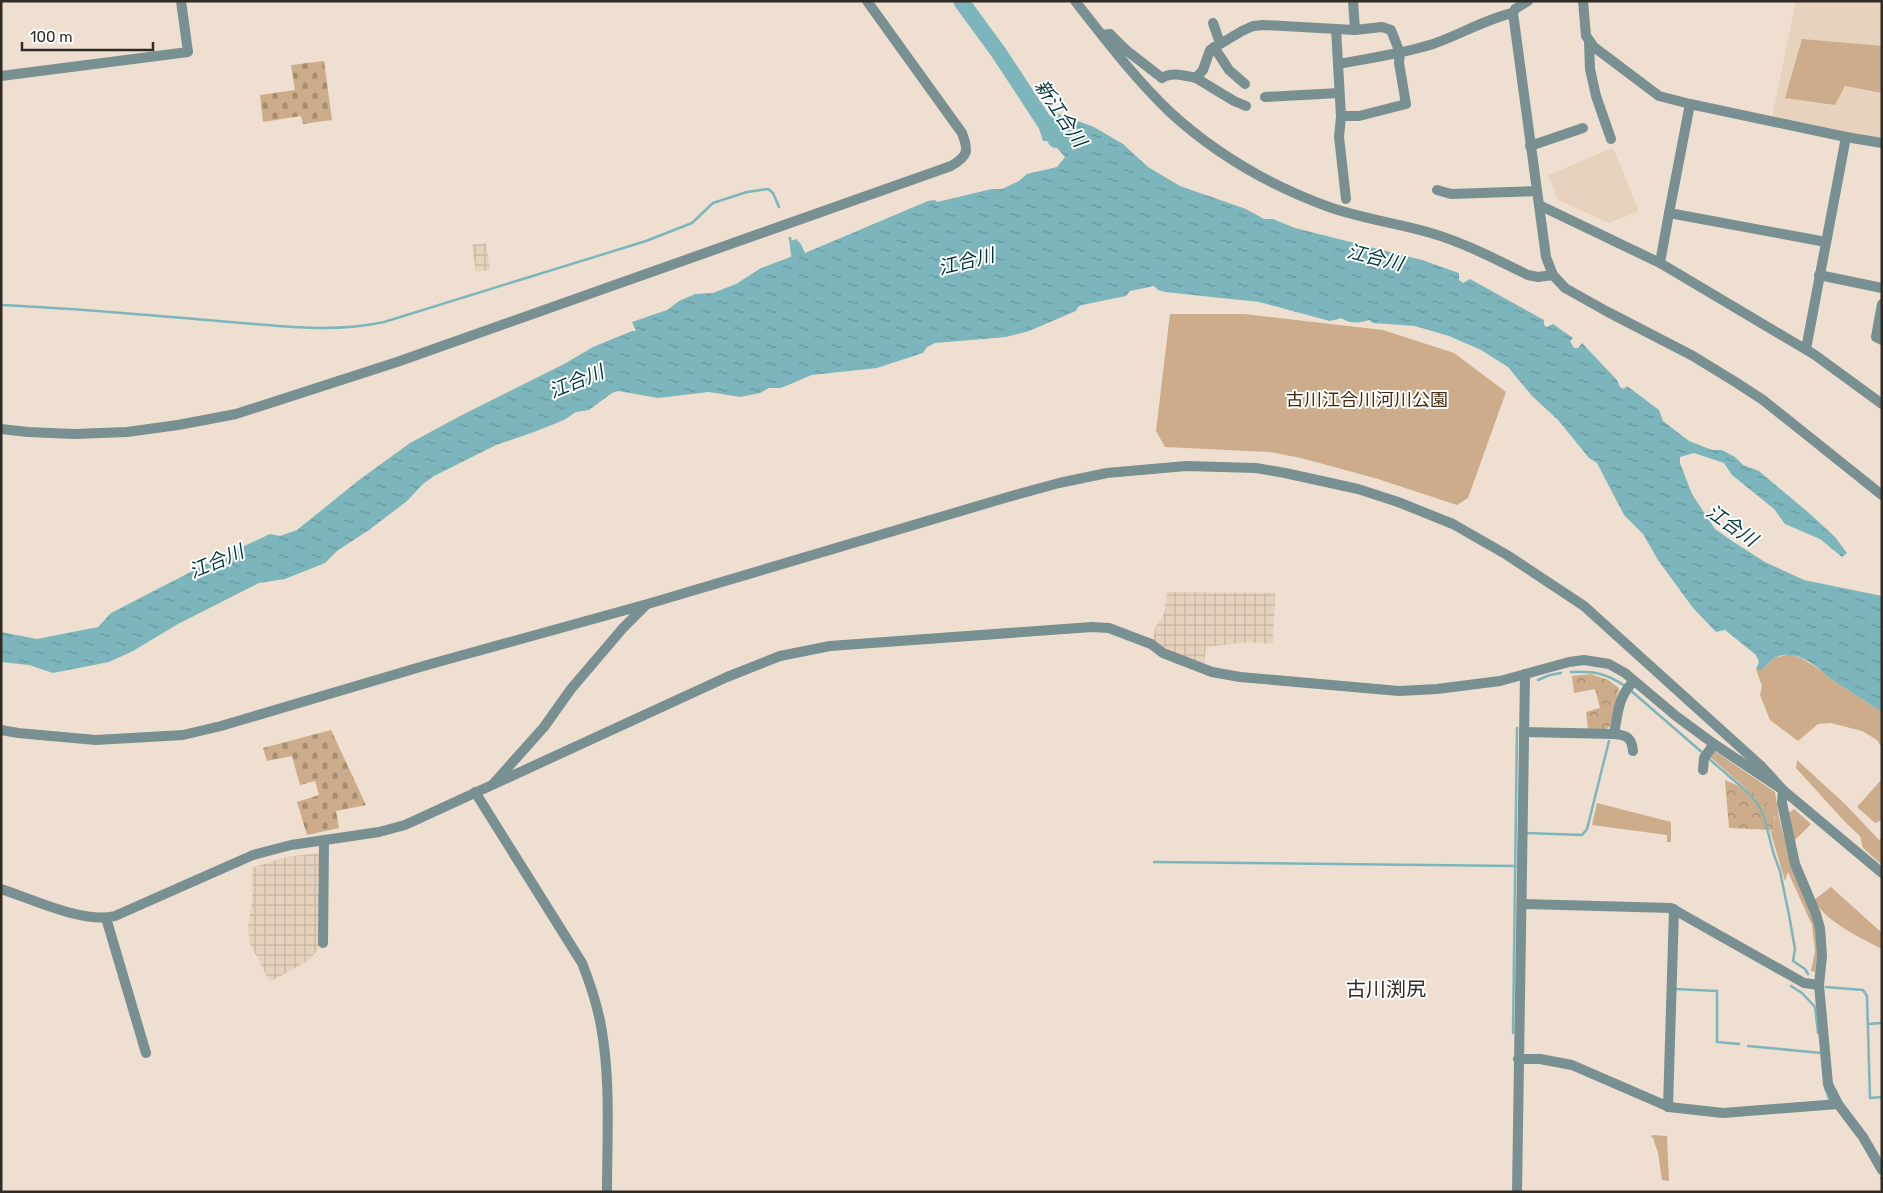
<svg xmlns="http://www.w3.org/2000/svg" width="1883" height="1193" font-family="Rubik,'Noto Sans JP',sans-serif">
	<defs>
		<pattern id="industrial-grid" width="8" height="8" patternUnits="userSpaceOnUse" patternTransform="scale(1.25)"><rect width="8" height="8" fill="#e7d3bd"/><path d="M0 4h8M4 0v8" fill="none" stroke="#c7b5a2"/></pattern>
		<pattern id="forest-crowns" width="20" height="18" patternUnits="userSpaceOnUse" patternTransform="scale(1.25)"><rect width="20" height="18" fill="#ccac8a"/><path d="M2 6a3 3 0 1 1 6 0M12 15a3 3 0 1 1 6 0" fill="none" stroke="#a68c71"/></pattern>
		<pattern id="cemetery-stones" width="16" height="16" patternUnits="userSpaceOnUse" patternTransform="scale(1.25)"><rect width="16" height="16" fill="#ccac8a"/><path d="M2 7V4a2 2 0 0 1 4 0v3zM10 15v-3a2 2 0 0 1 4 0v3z" fill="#a68c71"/></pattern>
		<pattern id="water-ripples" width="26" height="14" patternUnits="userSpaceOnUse" patternTransform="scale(1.25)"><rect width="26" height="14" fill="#7cb6bc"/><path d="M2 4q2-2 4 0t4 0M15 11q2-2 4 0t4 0" fill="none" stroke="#669499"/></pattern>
	</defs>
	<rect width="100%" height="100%" fill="#efdfd0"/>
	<g fill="#e7d3bd">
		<polygon points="1796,1 1882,1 1882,138 1828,130 1772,117"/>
		<polygon points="1613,148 1639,211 1609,223 1558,200 1548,175"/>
	</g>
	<g fill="url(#industrial-grid)">
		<polygon points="486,243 490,270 476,272 472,245"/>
		<polygon points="1167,592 1275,593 1273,644 1248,642 1206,647 1204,664 1174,653 1153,641 1155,628 1165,612"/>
		<polygon points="319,853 319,948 309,960 270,982 250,944 248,928 252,900 252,868 286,857"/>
	</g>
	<g fill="#ccac8a">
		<polygon points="1802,39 1882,46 1882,93 1845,86 1835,105 1785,98"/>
		<polygon points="1170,314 1244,314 1383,330 1454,353 1506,392 1468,498 1457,505 1378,479 1301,458 1270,452 1165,447 1156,431"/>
		<path d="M1790 654C1804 659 1819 667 1829 678L1882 712V748L1877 740 1862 731 1831 723 1818 724 1798 741 1770 720 1760 695 1762 686 1756 669 1761 670 1774 658Z"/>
		<polygon points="1713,750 1775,792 1779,818 1791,863 1815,921 1818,951 1815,972 1811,971 1815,951 1812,925 1788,872 1785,881 1770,830 1773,831 1775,816 1760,797 1751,793 1709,756"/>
		<polygon points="1797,760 1846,805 1879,840 1882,837 1882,865 1863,848 1860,836 1846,823 1796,768"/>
		<polygon points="1882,779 1882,820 1875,823 1857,807"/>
		<polygon points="1597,803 1671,822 1671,842 1667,842 1667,835 1592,825"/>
		<polygon points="1794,809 1811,824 1795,840 1787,814"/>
		<path d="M1831 887 1882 933V949C1861 938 1826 922 1814 900Z"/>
		<polygon points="1652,1135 1667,1136 1669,1181 1662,1180 1658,1153 1653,1138 1651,1137"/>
	</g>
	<g fill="url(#forest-crowns)">
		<polygon points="1591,674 1608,680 1619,688 1610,726 1606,729 1588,729 1586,712 1600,708 1595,689 1574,693 1572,676"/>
		<path d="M1725 780C1741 788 1769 795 1774 814 1775 819 1774 825 1773 830L1729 828Z"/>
	</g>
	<g fill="url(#cemetery-stones)">
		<polygon points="324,61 332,120 303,124 301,116 263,122 260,95 295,90 291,65"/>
		<polygon points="331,730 366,805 336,811 339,828 307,835 297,802 319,795 315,781 300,785 292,756 267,761 263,748"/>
	</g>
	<path fill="url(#water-ripples)" d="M1056 113 1094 127 1123 144 1148 167 1180 186 1246 209 1264 219H1273L1295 228 1422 260 1459 273V280L1463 283 1470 279 1544 320V325L1547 327 1553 324 1573 338 1570 341 1574 348H1578L1582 343 1617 380 1620 387 1624 389 1627 386 1659 410 1663 421 1689 441 1712 450H1722L1735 457 1743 465 1759 471 1809 513 1835 537 1847 553 1842 557 1820 539 1785 524 1774 509 1732 475 1724 463 1694 453 1680 457V463L1692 494 1715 529 1732 541 1765 562 1804 580 1882 596V712L1829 678C1817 665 1792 646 1773 659 1769 662 1765 667 1761 670L1756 669 1759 662 1756 655 1725 630 1716 632 1693 608 1658 560 1643 534 1624 515 1597 463 1589 458 1558 420 1532 396 1508 367 1481 350 1449 336 1415 326 1373 323 1369 320C1360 323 1350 324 1341 318L1330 321 1259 302 1165 292 1158 290 1154 286 1130 291 1126 296 1082 305 1078 307 1076 311 1029 331 1006 337 935 343 927 347 923 353 877 368 812 375 781 388H769L760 393 740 397 709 392 658 398 618 391 612 393 589 410 576 412 564 420 534 432 496 445 434 476 423 484 407 501 369 530 337 551 325 563 285 579 259 583 178 624 133 651 109 662 53 673 29 665 1 662V632L37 639 98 627 111 613 210 562 270 534 280 536 297 530 359 480 410 443 462 415 564 364 593 347 632 331H636L632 322 667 310 679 301 695 294 713 293 736 284 761 268 793 256 791 249V241L796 239 801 244 805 253 928 201 935 200 937 202 992 189H1002L1019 181 1027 174 1057 167 1065 157 1051 141H1043L1038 125Z"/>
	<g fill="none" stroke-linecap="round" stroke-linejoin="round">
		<g stroke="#7cb6bc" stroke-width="2.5">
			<polyline points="790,238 793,259"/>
			<path d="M1 305C73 308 146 315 218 321 272 325 330 334 384 322L646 241 692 223 713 203 747 192 768 189 773 193 779 207"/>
			<path d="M1571 672C1593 671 1606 673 1625 686"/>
			<polyline points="1538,680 1550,675 1561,673"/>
			<polyline points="1629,689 1704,754"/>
			<polyline points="1708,758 1744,789 1758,804 1764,817 1774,855 1780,871 1789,915 1795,949 1793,961 1805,969 1808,974"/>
			<polyline points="1527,833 1582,835 1587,829 1609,741"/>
			<polyline points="1154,862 1516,866"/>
			<polyline points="1791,986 1802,993 1815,1007 1818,1033"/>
			<polyline points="1826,987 1863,990 1867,996 1870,1098 1882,1097"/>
			<polyline points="1675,989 1717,991 1717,1042 1739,1044"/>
			<polyline points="1868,1024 1882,1023"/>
			<polyline points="1513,1033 1517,728"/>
			<polyline points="1748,1046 1821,1053"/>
			<polyline points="1825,1088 1830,1101"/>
			<polyline points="1881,1178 1882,1180"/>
		</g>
		<polyline stroke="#7cb6bc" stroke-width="16" points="961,1 999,53 1056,140"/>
		<g stroke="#789092" stroke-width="10">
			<path d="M1075 1C1105 39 1136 80 1171 113 1216 154 1271 186 1329 207 1363 219 1397 223 1431 233 1465 243 1497 260 1528 275L1538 277 1553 275"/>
			<polyline points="1353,1 1355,30"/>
			<polyline points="1583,1 1586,36 1594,47 1659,96 1690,104 1846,137"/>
			<polyline points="1213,23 1220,43"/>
			<polyline points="1336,29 1341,116"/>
			<path d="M1102 35 1110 34 1126 50 1162 78C1171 71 1186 76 1196 78L1203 70 1210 50 1242 31 1253 26 1264 25 1355 30 1382 27 1391 30 1400 53 1399 63 1406 104 1359 116H1341L1339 137 1346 199"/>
			<polyline points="1589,41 1590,69 1596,96 1611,139"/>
			<polyline points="1214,47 1229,70 1245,84"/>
			<path d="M1338 64C1370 58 1402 54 1433 44 1460 35 1485 19 1513 13"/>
			<polyline points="1,76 188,52 181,1"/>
			<polyline points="1196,78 1234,101 1246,106"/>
			<polyline points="1265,97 1339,93"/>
			<polyline points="1690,104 1669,213 1826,242"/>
			<polyline points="1530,146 1583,128"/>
			<polyline points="1437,190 1451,194 1537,191"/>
			<polyline points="1660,263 1669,213"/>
			<polyline points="1819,275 1882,288"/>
			<polyline points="1882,304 1876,337 1882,340"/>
			<polyline points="1806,349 1846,137 1882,143"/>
			<path d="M1 429 28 432 74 434 127 432 178 425 236 414 397 362 951 166C968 156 969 151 962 133L867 1"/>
			<polyline points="1,730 18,733 96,740 183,735 221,726 427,665 651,603 1008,497 1059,483 1107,473 1186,466 1256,468 1285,473 1358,489 1398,502 1453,524 1507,555 1584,606 1761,766 1783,790 1782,803 1795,864 1816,914 1820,928 1822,956 1819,985 1828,1084 1838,1104 1863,1137 1882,1170"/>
			<path d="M1524 732 1614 734C1618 713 1618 696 1634 681"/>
			<path d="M1614 734C1627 735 1632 738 1633 751"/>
			<polyline points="1703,770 1704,758 1714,744"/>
			<polyline points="494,783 544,727 571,689 623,628 646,605"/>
			<path d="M475 792 582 963C590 983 597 1004 601 1026 611 1080 607 1137 607 1192"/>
			<polyline points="1522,904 1671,908 1804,983 1819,985"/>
			<polyline points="106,918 146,1053"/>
			<polyline points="323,943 324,841"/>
			<polyline points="1518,1059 1540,1059 1572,1065 1669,1107 1723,1113 1838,1104"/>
			<polyline points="1668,1107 1674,909"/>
			<polyline points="1517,1192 1525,674"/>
		</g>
		<g stroke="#789092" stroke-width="10">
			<polyline points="1528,1 1515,9 1513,13 1546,257 1553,275 1565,288 1606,311 1693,356 1737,383 1763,400 1882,495"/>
			<polyline points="1539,205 1660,263 1815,355 1882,404"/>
			<path d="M1 889C33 899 83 924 115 916L253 855 291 845 379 832 405 825 727 677 780 656 830 646 1092 627 1109 628 1151 644 1163 653 1212 672 1240 677 1399 691 1437 689 1500 681 1569 662 1584 660 1609 664 1625 673 1676 716 1714 744 1783 790 1882 873"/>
		</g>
	</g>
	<g text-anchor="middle" stroke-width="4" stroke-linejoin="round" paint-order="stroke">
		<g font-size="18" fill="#422b0f" stroke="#fff">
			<text x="1367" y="406">古川江合川河川公園</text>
		</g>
		<g font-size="19" font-style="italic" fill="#00373c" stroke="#fff">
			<text transform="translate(1061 113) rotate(56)" y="7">新江合川</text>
			<text transform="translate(1375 257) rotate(14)" y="7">江合川</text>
			<text transform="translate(966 261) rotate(-14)" y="7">江合川</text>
			<text transform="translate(576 381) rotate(-22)" y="7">江合川</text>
			<text transform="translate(1732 525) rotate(35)" y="7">江合川</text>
			<text transform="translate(216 561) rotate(-23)" y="7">江合川</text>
		</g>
		<g font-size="20" fill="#312b25" stroke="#fff">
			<text x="1386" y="996">古川渕尻</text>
		</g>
	</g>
	<rect width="1883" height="1193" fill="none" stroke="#312b25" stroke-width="5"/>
	<path d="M22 42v8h131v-8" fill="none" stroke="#312b25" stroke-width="2.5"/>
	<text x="30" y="42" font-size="15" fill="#312b25" stroke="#ffffff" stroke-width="4" paint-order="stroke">100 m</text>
</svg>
